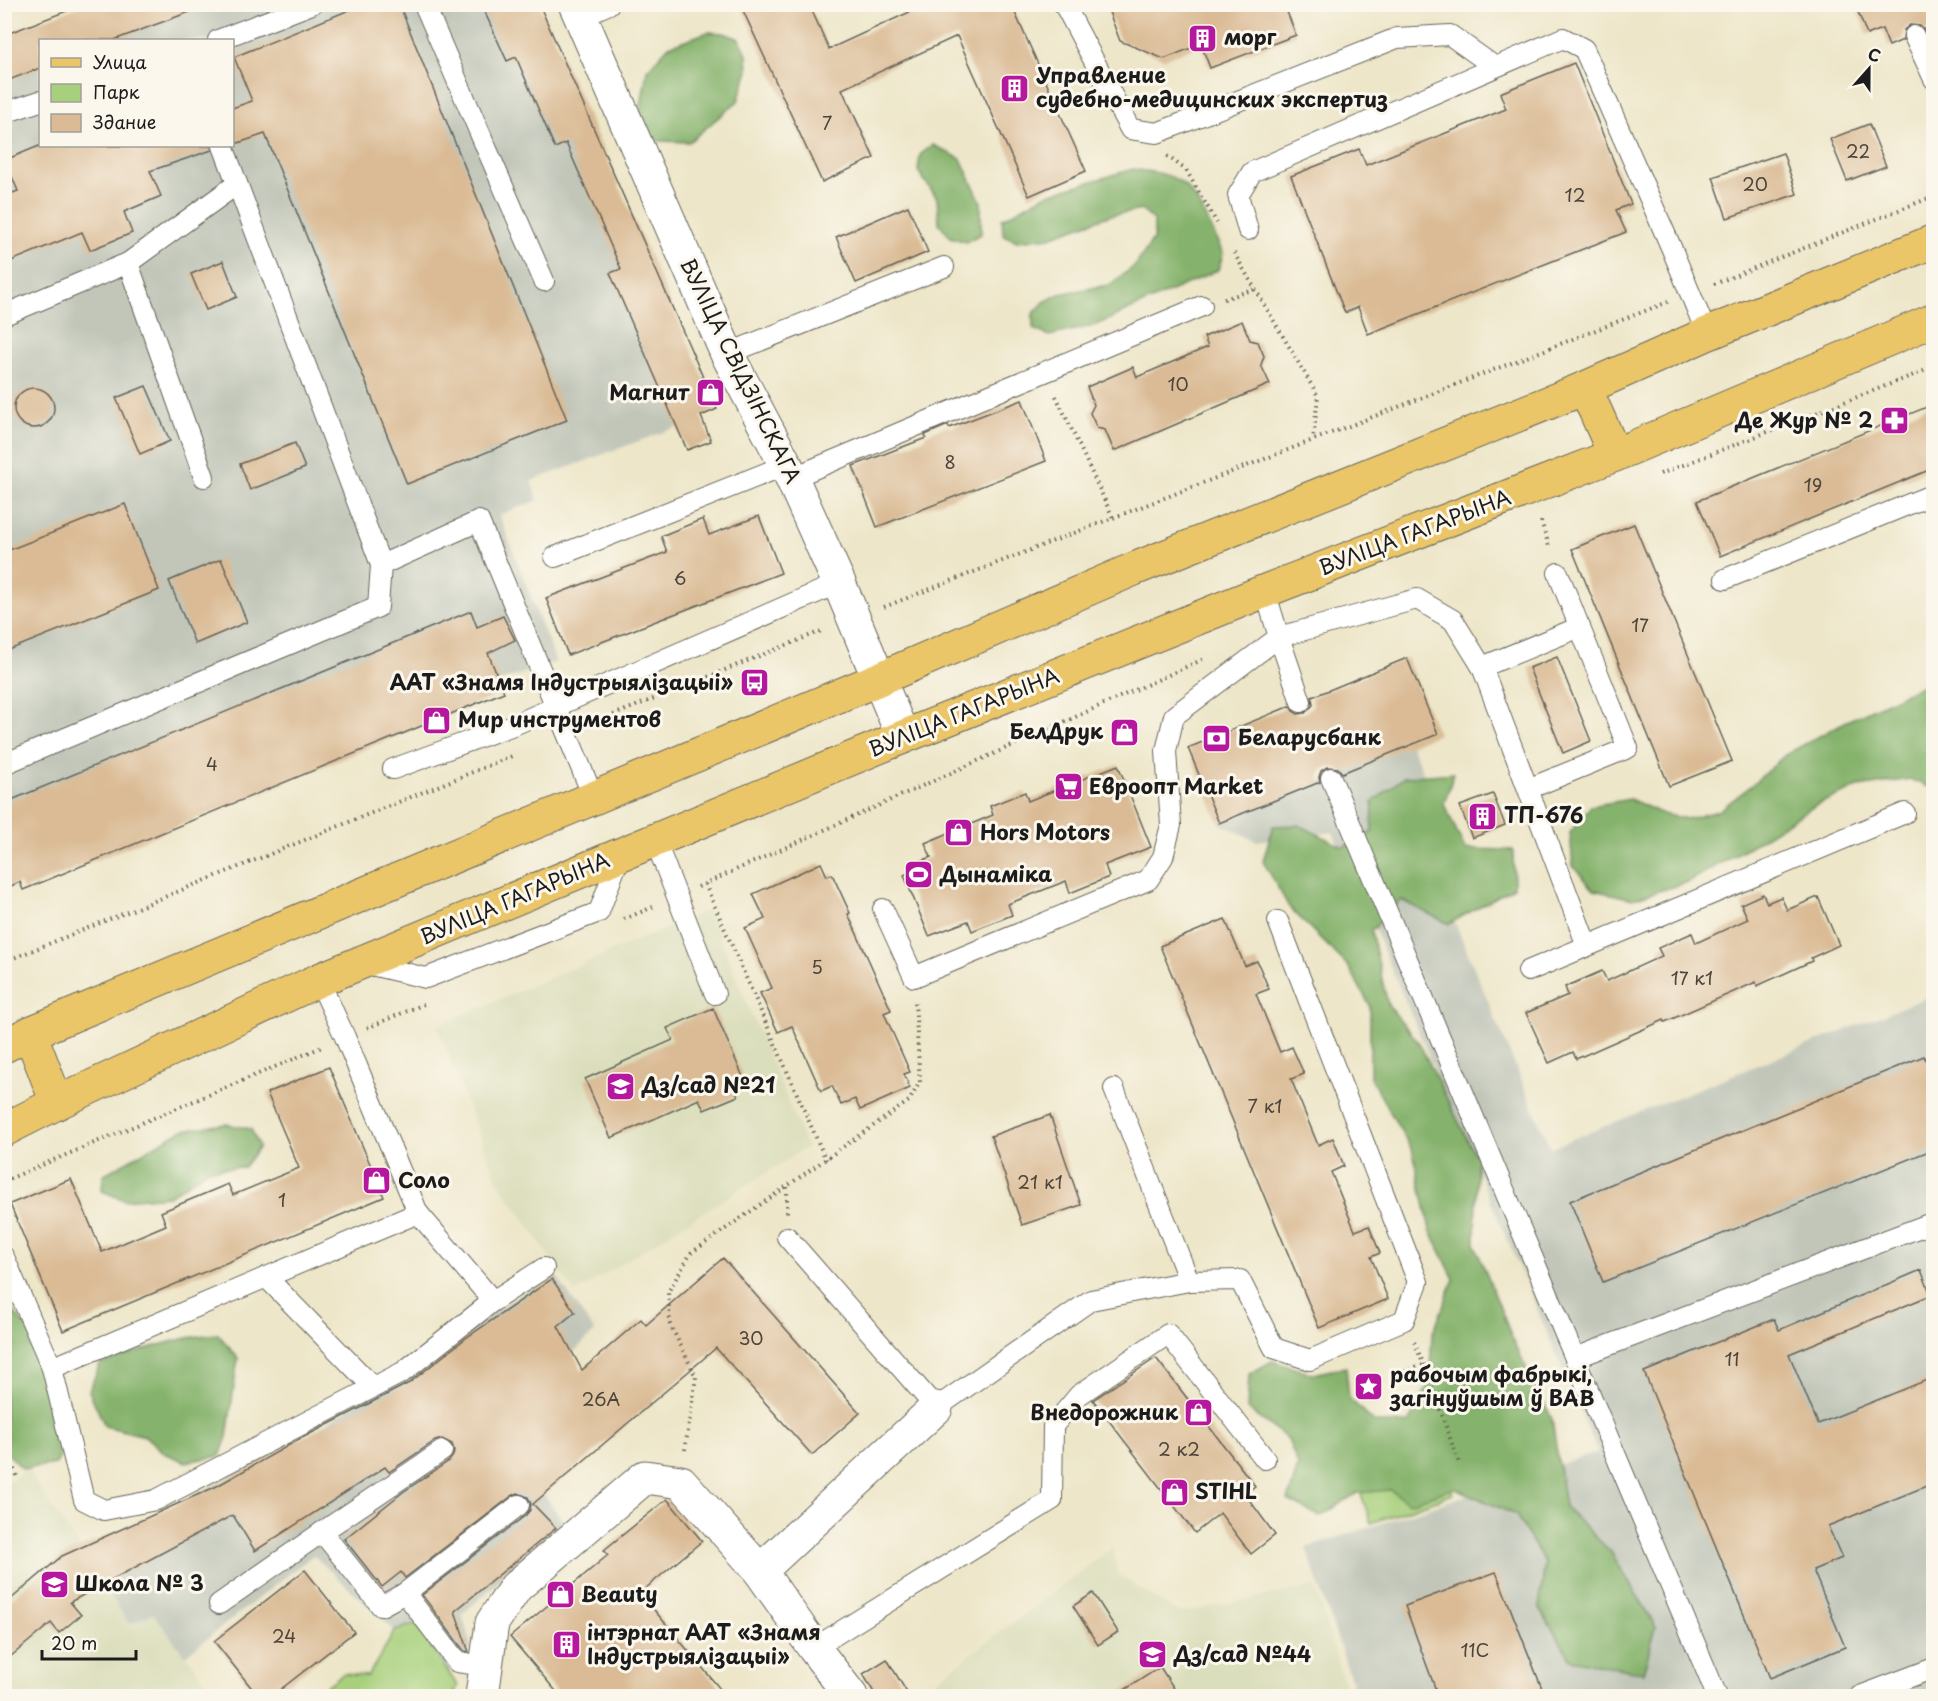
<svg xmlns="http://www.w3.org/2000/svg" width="1938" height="1701" font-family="'Playpen Sans',sans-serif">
	<rect width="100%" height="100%" fill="#fbf7ec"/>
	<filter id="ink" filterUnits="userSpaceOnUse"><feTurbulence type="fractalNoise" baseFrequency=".0167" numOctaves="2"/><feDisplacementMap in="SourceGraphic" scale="12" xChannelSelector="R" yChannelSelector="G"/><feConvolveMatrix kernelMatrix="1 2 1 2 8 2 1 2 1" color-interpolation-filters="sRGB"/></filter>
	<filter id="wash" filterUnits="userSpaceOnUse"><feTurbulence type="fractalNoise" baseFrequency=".008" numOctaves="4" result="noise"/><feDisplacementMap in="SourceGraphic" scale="24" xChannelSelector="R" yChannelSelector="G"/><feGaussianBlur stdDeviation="1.35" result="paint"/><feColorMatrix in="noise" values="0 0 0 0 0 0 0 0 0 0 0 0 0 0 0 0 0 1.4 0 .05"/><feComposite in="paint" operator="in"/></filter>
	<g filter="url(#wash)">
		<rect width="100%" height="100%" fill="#ede6c9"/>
		<g fill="#dbdebc">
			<polygon points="708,910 807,1147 575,1293 497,1180 437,1026"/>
			<polygon points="27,1469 131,1625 153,1613 217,1696 5,1696 4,1485"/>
			<polygon points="1113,1547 1117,1574 1179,1613 1315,1586 1348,1696 916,1696"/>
		</g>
		<g fill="#c1c6b9" fill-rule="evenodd">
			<path d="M85 5H539L717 409 677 427 531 481 538 500 499 515 556 662 500 681 504 692 23 890 20 883 4 889V35ZM40 40H232V146H40Z"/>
			<polygon points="1411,745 1469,874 1442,892 1550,1148 1933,995 1933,1696 1357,1696 1306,1548 1598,1452 1333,832 1256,841 1219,823"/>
			<polygon points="554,1273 595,1332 495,1425 565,1524 462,1614 471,1647 449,1673 415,1624 395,1631 313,1555 185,1656 153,1613 130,1625 83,1554 310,1434"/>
		</g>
		<g fill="#a7d07c" stroke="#62764c" stroke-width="1.5">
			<polygon points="1435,1442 1453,1494 1371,1523 1353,1471"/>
			<polygon points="415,1624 458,1686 453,1696 315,1696 314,1695 343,1674 368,1676 395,1631"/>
		</g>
		<g fill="#85b26c" stroke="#506744" stroke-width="1.5">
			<polygon points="708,32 724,33 740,39 747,54 748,71 738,101 689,142 657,141 643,133 639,118 647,70 669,46"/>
			<polygon points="933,145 961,159 981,202 981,234 966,242 950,237 939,223 937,198 918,171 920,155"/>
			<path d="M1133 169C1148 172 1166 172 1179 181 1198 193 1214 234 1223 254L1218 270 1096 325 1049 336 1033 329V314L1044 302 1059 294 1109 285 1136 265 1154 238V221L1142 210 1111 215 1050 237 1017 241 1003 235 1002 219 1045 195Z"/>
			<polygon points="1933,680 1933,789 1910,779 1858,787 1816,805 1752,845 1688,882 1633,899 1594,890 1573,866 1570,833 1591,806 1630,799 1663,814 1687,819 1718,811 1747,789 1785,755 1841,724"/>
			<polygon points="1454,773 1444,804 1465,849 1513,850 1514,887 1449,924 1401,900 1371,931 1388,1005 1419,1043 1477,1159 1475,1245 1515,1345 1552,1419 1565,1507 1611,1552 1656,1627 1643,1673 1571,1659 1539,1608 1545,1563 1516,1515 1455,1488 1409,1503 1390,1490 1357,1493 1320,1517 1288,1500 1298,1466 1288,1439 1247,1409 1249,1374 1272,1361 1313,1374 1346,1367 1349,1398 1375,1423 1409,1423 1429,1383 1432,1335 1454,1279 1430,1230 1413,1152 1370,1077 1370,1006 1348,966 1289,907 1263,861 1273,826 1299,825 1343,847 1372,832 1373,802 1404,777"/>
			<polygon points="226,1124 251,1129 259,1147 244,1167 209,1169 169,1196 124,1200 102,1191 103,1175 182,1130"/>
			<polygon points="4,1300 36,1339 66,1445 56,1464 23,1469 5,1451"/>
			<path d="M218 1334 238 1358 227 1437 220 1456 186 1462 164 1453 145 1436 105 1426 89 1391 100 1364C140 1351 175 1337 218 1334Z"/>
		</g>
		<g id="blocks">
			<g fill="#dabb95">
				<polygon points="85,4 202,4 203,7 114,40 40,40 40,68 4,82 4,35"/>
				<polygon points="364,4 399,4 567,420 407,484 265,134 235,144 232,139 232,108 252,101 234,57"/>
				<polygon points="481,4 539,4 717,409 701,416 711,441 687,450 610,273 621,269 566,143 555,148 516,57 507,61"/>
				<polygon points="740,4 809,4 829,49 927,4 1011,4 1086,171 1029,196 957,36 842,89 874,158 822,182"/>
				<polygon points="1106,4 1284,4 1296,35 1210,68 1201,44 1164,59 1120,41"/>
				<polygon points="1855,4 1934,4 1934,28 1925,31 1920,26 1910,25 1904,30 1903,40 1889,46 1882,29 1867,35"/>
				<polygon points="1574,63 1631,204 1616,210 1626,232 1368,334 1358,307 1345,313 1291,176 1359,149 1366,165 1506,109 1500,93"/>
				<polygon points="1869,124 1886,166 1847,181 1830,139"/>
				<polygon points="39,146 211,146 212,150 150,171 161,196 124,212 132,233 90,250 82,232 4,264 4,196 18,191 5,160"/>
				<polygon points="1783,153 1797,194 1727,218 1713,177"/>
				<polygon points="908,206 928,252 856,283 836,237"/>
				<polygon points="223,261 237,297 206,310 191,274"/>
				<polygon points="1242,321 1250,340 1258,342 1264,356 1261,365 1270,384 1114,451 1105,430 1097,428 1090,413 1094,405 1087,387 1133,367 1137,377 1208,347 1204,337"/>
				<polygon points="146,386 170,441 140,454 116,398"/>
				<circle cx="34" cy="408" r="20"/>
				<polygon points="1022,400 1046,461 877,527 853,466 926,438 925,435 948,425 949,428"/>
				<polygon points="1934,404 1934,468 1720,556 1697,501"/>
				<polygon points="295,443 305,468 250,490 240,464"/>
				<polygon points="125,504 159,590 4,652 4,552"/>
				<polygon points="759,516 781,573 568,655 546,598 667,552 661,536 703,519 709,535"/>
				<polygon points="1634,524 1732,761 1669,786 1572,549"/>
				<polygon points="221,559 247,622 195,644 169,581"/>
				<polygon points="471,611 477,627 503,616 515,640 488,653 504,692 23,890 20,882 4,889 4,803"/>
				<polygon points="1557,657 1591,741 1563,753 1529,668"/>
				<polygon points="1407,658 1438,734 1342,773 1338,768 1327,767 1321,771 1319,777 1320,782 1219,823 1188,748 1290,706 1293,711 1298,714 1305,713 1313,705 1312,697"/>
				<polygon points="1118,765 1151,847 1105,865 1109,877 1070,893 1066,881 1008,904 1012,915 972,931 968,921 929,936 904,875 912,871 910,865 931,857 925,843 993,815 990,806 1025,792 1028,801"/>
				<polygon points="1493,794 1505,825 1472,838 1460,806"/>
				<polygon points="821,863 827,876 832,874 850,913 848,914 891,1010 884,1013 910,1072 904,1074 910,1088 860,1110 855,1099 841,1105 832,1086 821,1091 792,1026 778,1032 760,993 772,988 745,928 765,919 753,894"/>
				<polygon points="1763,894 1767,903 1781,897 1787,910 1818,897 1839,945 1811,958 1812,961 1757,986 1756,982 1665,1022 1664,1020 1576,1059 1573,1052 1549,1063 1526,1013 1568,995 1565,987 1602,971 1607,981 1662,956 1658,948 1692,933 1696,943 1748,919 1741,904"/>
				<polygon points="1225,919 1245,966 1257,961 1269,989 1256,994 1280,1052 1292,1047 1304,1074 1291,1079 1318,1145 1333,1138 1344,1166 1331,1172 1355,1231 1369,1226 1380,1253 1371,1257 1388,1299 1319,1328 1160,946"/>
				<polygon points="713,1008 744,1079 732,1084 738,1096 704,1110 699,1099 611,1138 585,1079 673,1040 667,1028"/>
				<polygon points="1924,1056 1934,1079 1934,1149 1603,1282 1570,1201"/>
				<polygon points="329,1067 384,1197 63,1331 10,1204 71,1179 102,1252 166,1225 161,1212 228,1184 233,1195 299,1168 267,1093"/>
				<polygon points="1050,1115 1081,1205 1022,1225 991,1136"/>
				<polygon points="723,1258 860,1413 812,1455 716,1348 533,1504 556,1528 455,1611 469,1652 464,1651 422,1595 526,1515 530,1510 531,1504 528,1497 518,1493 512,1496 405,1578 401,1572 382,1587 344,1539 403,1492 449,1461 453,1456 454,1450 452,1444 442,1439 435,1441 389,1472 385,1467 255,1551 233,1515 70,1602 81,1615 59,1633 51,1623 4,1662 4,1605 62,1556 217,1486 300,1439 409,1383 466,1338 552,1279 575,1312 558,1326 582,1370 641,1319 646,1325"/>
				<polygon points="1921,1270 1931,1295 1789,1354 1818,1424 1934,1377 1934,1483 1828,1526 1842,1558 1813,1570 1845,1647 1770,1678 1644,1372 1774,1319 1779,1330"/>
				<polygon points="1156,1358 1255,1486 1245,1494 1275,1535 1251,1554 1220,1513 1195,1533 1093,1400"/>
				<polygon points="667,1499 702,1541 640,1593 726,1696 560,1696 510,1637 608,1555 604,1550"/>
				<polygon points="305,1570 354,1632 272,1696 258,1696 214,1641"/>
				<polygon points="1496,1572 1545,1696 1438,1696 1405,1606"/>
				<polygon points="1093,1593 1118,1632 1098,1645 1073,1606"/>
				<polygon points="887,1659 909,1696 876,1696 863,1674"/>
				<polygon points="1160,1667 1179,1696 1115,1696"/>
			</g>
		</g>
	</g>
	<g filter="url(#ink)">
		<use href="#blocks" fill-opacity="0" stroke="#656359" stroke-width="1.5"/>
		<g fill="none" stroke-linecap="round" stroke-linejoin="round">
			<defs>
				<g id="service">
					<polyline points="424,4 544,281"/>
					<polyline points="1064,4 1130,129 1157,133 1397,38 1450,35 1495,67"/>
					<polyline points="580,17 609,4"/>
					<polyline points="1914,36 1934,79"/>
					<polyline points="218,40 312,4"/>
					<polyline points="4,113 40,101"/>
					<polyline points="223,146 381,565 479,521 594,799"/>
					<polyline points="1248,230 1238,195 1252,172 1563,38 1584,49 1671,247 1707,334"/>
					<polyline points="128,263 204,477"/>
					<polyline points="4,315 128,263 237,184"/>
					<polyline points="727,354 944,267"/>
					<polyline points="792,478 1202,306"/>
					<polyline points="555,557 786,465"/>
					<polyline points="1725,579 1934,494"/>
					<polyline points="1482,667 1580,627"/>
					<polyline points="1301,702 1279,637 1417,599 1453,620 1482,667 1587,946"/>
					<polyline points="4,764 378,607 381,565"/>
					<polyline points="393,769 516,724 839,583"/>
					<polyline points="1331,778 1717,1696"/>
					<polyline points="1528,789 1628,748 1558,573"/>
					<polyline points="655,840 715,994"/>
					<polyline points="883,909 914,977 1148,880 1163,857 1171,825 1166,751 1174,716 1279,637 1265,591"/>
					<polyline points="363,963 426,978 599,912 620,855"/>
					<polyline points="1528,971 1905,813"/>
					<polyline points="787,1237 936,1408 1091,1300 1189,1281 1114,1089"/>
					<polyline points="4,1257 52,1368 418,1213 345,1037 319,980"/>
					<polyline points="266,1277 373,1387"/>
					<polyline points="1189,1281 1240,1280 1274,1348 1310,1360 1404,1320 1418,1282 1278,921"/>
					<polyline points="493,1301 544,1268"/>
					<polyline points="1575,1358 1934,1222"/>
					<polyline points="52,1368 84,1500 104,1510 156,1500 403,1372 493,1301 418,1213"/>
					<polyline points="442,1451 322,1532 381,1606 405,1593 457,1662 487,1666"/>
					<polyline points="405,1593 519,1505"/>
					<polyline points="219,1604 322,1532"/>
					<polyline points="814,1648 1052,1500 1053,1426 1079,1395 1168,1334 1265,1459"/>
					<polyline points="1860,1696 1934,1668"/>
				</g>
				<g id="minor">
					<polyline points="575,4 727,354 786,465 839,583 903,737"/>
					<polyline points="760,1571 814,1648 851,1696"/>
					<polyline points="482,1696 492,1623 516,1587 645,1477 681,1482 760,1571 936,1408"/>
				</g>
				<g id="primary">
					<polyline points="1585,388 1615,455"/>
					<polyline points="30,1033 57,1103"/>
					<polyline points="4,1046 30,1033 879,679 1134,569 1585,388 1707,334 1934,241"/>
					<polyline points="4,1130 57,1103 319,980 903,737 1265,591 1615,455 1934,320"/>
				</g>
			</defs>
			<use href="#service" stroke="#656359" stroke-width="22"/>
			<use href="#minor" stroke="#656359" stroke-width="35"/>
			<use href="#primary" stroke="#656359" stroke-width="35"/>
			<g stroke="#656359" stroke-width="4" stroke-dasharray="1.5 4.5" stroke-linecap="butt">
				<polyline points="1167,156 1186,170 1217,223"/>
				<polyline points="1234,253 1318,396 1313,440"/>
				<polyline points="1714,284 1934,196"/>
				<polyline points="1224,299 1255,289"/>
				<polyline points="1056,396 1113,518"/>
				<polyline points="1660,474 1934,367"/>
				<polyline points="1541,521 1550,549"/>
				<polyline points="884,607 1668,302"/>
				<polyline points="591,724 824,630"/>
				<polyline points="705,884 826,1160"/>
				<polyline points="698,887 1206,658"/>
				<polyline points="624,919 653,907"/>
				<polyline points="4,948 9,960"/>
				<polyline points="4,962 512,756"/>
				<polyline points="367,1028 424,1004"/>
				<polyline points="4,1181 322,1047"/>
				<polyline points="787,1187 787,1213"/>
				<polyline points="1414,1342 1424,1365 1459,1463"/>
				<polyline points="1393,1376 1424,1365"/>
				<polyline points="4,1447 17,1476"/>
				<polyline points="685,1450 696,1377 670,1324 668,1292 691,1253 909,1101 920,1082 915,1002"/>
			</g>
			<use href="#service" stroke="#fff" stroke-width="20"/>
			<use href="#minor" stroke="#fff" stroke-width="33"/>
			<use href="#primary" stroke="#ebc669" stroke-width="33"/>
		</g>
	</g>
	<defs>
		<symbol id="building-square" viewBox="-11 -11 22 22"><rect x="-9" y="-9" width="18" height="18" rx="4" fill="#b5179e" stroke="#fbf7ec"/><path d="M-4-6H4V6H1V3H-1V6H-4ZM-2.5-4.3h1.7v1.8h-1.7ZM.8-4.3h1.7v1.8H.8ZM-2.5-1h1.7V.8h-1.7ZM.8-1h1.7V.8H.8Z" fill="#fff"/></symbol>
		<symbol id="shop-square" viewBox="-11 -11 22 22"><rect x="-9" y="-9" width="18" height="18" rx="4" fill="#b5179e" stroke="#fbf7ec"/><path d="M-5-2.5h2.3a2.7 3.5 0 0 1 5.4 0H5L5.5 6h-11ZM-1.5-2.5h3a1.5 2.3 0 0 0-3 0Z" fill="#fff"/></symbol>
		<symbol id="pharmacy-square" viewBox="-11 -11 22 22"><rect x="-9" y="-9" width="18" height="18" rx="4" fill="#b5179e" stroke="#fbf7ec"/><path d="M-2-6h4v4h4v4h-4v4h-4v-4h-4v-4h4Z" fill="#fff"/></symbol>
		<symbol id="bus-square" viewBox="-11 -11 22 22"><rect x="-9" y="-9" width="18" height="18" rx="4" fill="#b5179e" stroke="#fbf7ec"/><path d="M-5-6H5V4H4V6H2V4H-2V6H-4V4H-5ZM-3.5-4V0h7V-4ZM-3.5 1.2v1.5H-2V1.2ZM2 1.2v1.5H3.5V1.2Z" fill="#fff"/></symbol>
		<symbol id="bank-square" viewBox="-11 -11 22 22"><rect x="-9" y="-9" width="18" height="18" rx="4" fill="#b5179e" stroke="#fbf7ec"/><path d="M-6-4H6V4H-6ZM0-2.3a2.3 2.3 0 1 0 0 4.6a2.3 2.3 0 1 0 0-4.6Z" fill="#fff"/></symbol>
		<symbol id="supermarket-square" viewBox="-11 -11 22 22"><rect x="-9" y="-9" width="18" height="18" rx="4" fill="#b5179e" stroke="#fbf7ec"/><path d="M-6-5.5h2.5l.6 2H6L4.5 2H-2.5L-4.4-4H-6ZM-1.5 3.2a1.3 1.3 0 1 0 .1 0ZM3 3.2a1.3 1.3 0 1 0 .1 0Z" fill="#fff"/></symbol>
		<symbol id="stadium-square" viewBox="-11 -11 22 22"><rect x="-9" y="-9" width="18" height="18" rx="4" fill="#b5179e" stroke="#fbf7ec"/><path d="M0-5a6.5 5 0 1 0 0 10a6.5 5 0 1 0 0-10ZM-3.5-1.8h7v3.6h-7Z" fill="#fff"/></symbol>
		<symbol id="school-square" viewBox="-11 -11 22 22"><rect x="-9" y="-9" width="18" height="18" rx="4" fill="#b5179e" stroke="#fbf7ec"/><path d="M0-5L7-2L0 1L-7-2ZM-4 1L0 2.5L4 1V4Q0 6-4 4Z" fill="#fff"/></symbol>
		<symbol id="sight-square" viewBox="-11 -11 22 22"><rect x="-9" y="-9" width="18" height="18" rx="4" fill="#b5179e" stroke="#fbf7ec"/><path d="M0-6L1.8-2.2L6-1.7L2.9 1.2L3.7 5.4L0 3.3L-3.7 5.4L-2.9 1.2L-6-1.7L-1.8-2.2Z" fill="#fff"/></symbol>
	</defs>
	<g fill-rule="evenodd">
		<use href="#building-square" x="1186" y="22" width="33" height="33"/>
		<use href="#building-square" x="998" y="72" width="33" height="33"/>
		<use href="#shop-square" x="694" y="376" width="33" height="33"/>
		<use href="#pharmacy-square" x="1878" y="404" width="33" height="33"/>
		<use href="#bus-square" x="738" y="666" width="33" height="33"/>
		<use href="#shop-square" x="420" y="704" width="33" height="33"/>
		<use href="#shop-square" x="1108" y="716" width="33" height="33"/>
		<use href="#bank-square" x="1200" y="722" width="33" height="33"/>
		<use href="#supermarket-square" x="1052" y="770" width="33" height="33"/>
		<use href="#building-square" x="1466" y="800" width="33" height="33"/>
		<use href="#shop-square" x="942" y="816" width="33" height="33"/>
		<use href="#stadium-square" x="902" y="858" width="33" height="33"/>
		<use href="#school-square" x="604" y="1070" width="33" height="33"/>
		<use href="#shop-square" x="360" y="1164" width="33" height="33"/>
		<use href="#sight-square" x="1352" y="1370" width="33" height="33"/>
		<use href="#shop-square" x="1182" y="1396" width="33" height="33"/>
		<use href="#shop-square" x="1158" y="1476" width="33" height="33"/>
		<use href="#school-square" x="38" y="1568" width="33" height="33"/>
		<use href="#shop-square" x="544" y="1578" width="33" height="33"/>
		<use href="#building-square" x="550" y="1628" width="33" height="33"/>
		<use href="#school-square" x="1136" y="1638" width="33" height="33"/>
	</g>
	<g text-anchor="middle" stroke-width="6" stroke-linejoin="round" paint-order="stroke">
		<g font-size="18" fill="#4c443a">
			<text x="827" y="130">7</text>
			<text x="1858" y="158">22</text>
			<text x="1755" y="191">20</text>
			<text x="1575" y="202">12</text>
			<text x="1178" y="391">10</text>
			<text x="950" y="469">8</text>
			<text x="1813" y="492">19</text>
			<text x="680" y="585">6</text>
			<text x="1640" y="632">17</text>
			<text x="212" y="771">4</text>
			<text x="817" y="974">5</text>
			<text x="1692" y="985">17 к1</text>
			<text x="1265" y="1113">7 к1</text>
			<text x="1040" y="1189">21 к1</text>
			<text x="282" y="1207">1</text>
			<text x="751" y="1345">30</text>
			<text x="1732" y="1366">11</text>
			<text x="601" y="1406">26А</text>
			<text x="1179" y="1456">2 к2</text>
			<text x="284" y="1643">24</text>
			<text x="1475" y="1657">11С</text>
		</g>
		<g font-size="21" font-weight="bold" fill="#1c1c1c" stroke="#fbf7ec" text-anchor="start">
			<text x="1224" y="45">морг</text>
			<text x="1036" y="83">Управление<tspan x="1036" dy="24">судебно-медицинских экспертиз</tspan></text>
			<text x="689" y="400" text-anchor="end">Магнит</text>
			<text x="1873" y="428" text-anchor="end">Де Жур № 2</text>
			<text x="733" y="690" text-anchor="end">ААТ «Знамя Індустрыялізацыі»</text>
			<text x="458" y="727">Мир инструментов</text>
			<text x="1103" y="739" text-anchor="end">БелДрук</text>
			<text x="1238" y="745">Беларусбанк</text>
			<text x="1089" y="794">Евроопт Market</text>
			<text x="1504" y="823">ТП-676</text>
			<text x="980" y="840">Hors Motors</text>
			<text x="940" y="882">Дынаміка</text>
			<text x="642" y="1093">Дз/сад №21</text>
			<text x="398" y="1188">Соло</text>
			<text x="1390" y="1382">рабочым фабрыкі,<tspan x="1390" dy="24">загінуўшым ў ВАВ</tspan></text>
			<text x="1178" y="1420" text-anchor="end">Внедорожник</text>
			<text x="1195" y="1499">STIHL</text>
			<text x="75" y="1591">Школа № 3</text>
			<text x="581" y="1602">Beauty</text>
			<text x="587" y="1640">інтэрнат ААТ «Знамя<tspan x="587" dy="24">Індустрыялізацыі»</tspan></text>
			<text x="1174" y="1662">Дз/сад №44</text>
		</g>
		<g font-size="21" fill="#1c1c1c" stroke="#fbf7ec">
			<text transform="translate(740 371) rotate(64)" y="7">ВУЛІЦА СВІДЗІНСКАГА</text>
			<text transform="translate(1415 533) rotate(-21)" y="7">ВУЛІЦА ГАГАРЫНА</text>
			<text transform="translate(964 713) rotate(-22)" y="7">ВУЛІЦА ГАГАРЫНА</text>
			<text transform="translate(515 899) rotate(-23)" y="7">ВУЛІЦА ГАГАРЫНА</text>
		</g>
	</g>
	<rect width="1938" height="1701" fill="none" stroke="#fbf7ec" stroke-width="24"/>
	<rect x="39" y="39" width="195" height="108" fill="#fbf7ec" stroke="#a29f99" stroke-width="1.5"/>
	<rect x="51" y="58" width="30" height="9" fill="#ebc669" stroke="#a29f99" stroke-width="1.5"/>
	<text x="93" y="69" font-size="18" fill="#1c1c1c">Улица</text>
	<rect x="51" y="84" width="30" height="18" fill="#a7d07c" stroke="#a29f99" stroke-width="1.5"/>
	<text x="93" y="99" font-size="18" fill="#1c1c1c">Парк</text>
	<rect x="51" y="114" width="30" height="18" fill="#dabb95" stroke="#a29f99" stroke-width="1.5"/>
	<text x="93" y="129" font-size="18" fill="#1c1c1c">Здание</text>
	<g transform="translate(1869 69) rotate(21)" stroke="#fbf7ec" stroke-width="4.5" paint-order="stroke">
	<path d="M0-4.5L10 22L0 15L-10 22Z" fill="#1c1c1c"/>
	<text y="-9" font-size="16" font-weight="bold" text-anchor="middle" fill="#1c1c1c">С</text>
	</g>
	<path d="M42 1650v9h94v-9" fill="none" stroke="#1c1c1c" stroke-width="3"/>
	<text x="51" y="1650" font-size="18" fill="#1c1c1c" stroke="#fbf7ec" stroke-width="4.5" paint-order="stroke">20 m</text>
</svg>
